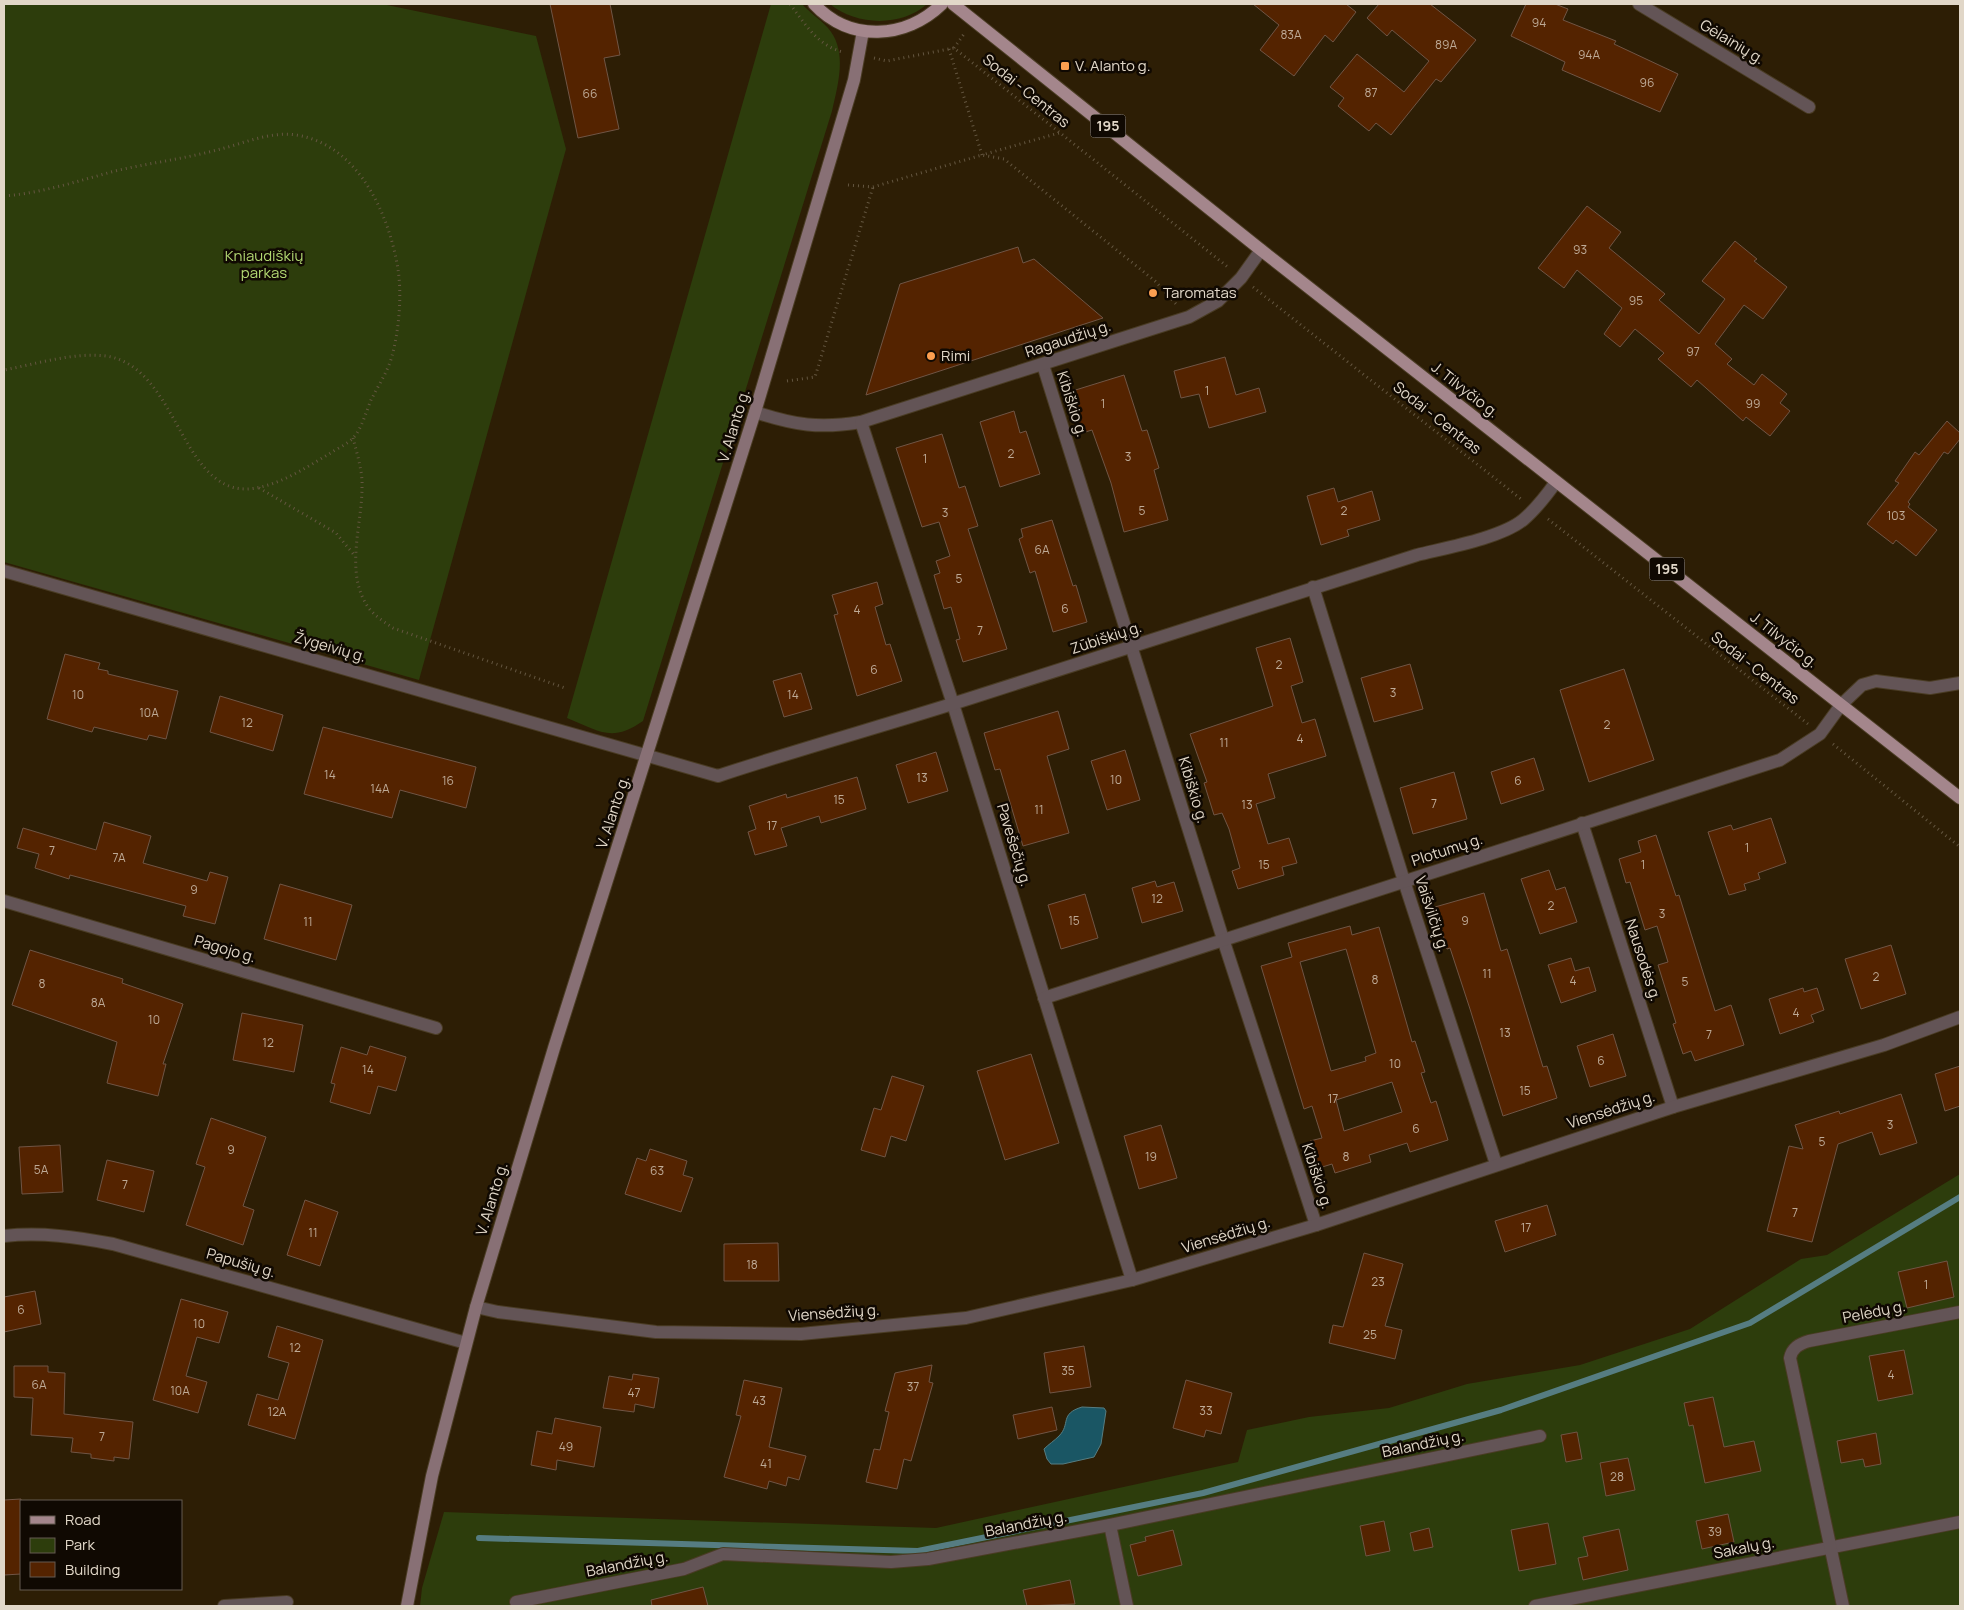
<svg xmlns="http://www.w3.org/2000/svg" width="1964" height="1610" font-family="Manrope,sans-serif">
	<rect width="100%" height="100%" fill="#2d1e05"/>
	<g fill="#2d3d0c">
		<polygon points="4,4 382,4 536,36 566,149 419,680 4,562"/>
		<path d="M771 4H802C809 12 820 19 828 28 848 51 838 84 832 111L643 721C611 743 600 731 567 718Z"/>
		<path d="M830 4H927C902 27 856 26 830 4Z"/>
		<polygon points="1960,1174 1960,1606 420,1606 422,1588 444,1512 936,1528 1238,1462 1247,1430 1309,1417 1389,1408 1467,1384 1580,1365 1690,1329 1801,1259 1827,1255"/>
	</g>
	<path fill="#1a5664" stroke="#567d82" d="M1082 1407 1104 1408 1106 1411 1101 1444 1094 1457 1063 1464H1051L1047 1459 1044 1449C1049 1444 1054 1441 1059 1436 1071 1424 1059 1414 1082 1407Z"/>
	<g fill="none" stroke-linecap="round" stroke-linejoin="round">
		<polyline stroke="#567d82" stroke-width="6" points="479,1538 918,1551 1203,1493 1501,1410 1750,1323 1960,1197"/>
	</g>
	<g fill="#542300" stroke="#705545" fill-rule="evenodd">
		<polygon points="550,4 610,4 620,55 604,58 619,129 578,138"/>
		<polygon points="1253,4 1346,4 1356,12 1333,42 1325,35 1294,76 1260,50 1279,25"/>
		<polygon points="1379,4 1430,4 1476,40 1441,82 1436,79 1391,135 1376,123 1369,131 1338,106 1344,98 1330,87 1357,54 1404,92 1429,61 1392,30 1387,36 1367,18"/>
		<polygon points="1526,4 1555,4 1568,9 1563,20 1616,41 1614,44 1678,74 1660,112 1562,70 1565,62 1511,36"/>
		<polygon points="1587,206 1621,232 1609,248 1665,294 1659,300 1699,334 1725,299 1702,281 1735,241 1757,259 1754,261 1787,287 1763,319 1744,305 1715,344 1732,359 1727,364 1754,385 1762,374 1787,394 1780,403 1790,411 1770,436 1746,417 1743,421 1697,380 1691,387 1658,359 1664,353 1635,329 1620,347 1604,334 1622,308 1577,270 1564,288 1538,268"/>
		<polygon points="1018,247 1023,263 1034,259 1103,318 866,395 900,284"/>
		<polygon points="1225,357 1236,395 1259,388 1266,412 1209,428 1199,394 1181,398 1174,371"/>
		<polygon points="1124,375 1142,431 1147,430 1159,468 1154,470 1168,520 1124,532 1111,483 1092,430 1082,433 1069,392"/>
		<polygon points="1014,411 1020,433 1026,431 1040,474 1000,487 980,422"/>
		<polygon points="1947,421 1960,433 1960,439 1948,454 1944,452 1908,502 1910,504 1908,507 1937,530 1916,556 1896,540 1893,544 1867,524 1899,483 1895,481 1915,452 1919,455"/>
		<polygon points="942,434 959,488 965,486 978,526 968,529 1007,649 963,662 956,640 960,639 951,607 944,609 934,575 940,573 936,561 950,556 939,522 922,527 896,448"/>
		<polygon points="1334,488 1338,502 1372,491 1380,520 1347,530 1349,536 1321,545 1307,496"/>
		<polygon points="1052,520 1073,586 1076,585 1087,622 1053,632 1035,571 1030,573 1019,539 1023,537 1021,529"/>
		<polygon points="877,582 883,604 875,607 886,645 890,644 902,681 857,696 834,615 838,614 832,595"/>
		<polygon points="1290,638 1303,682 1291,686 1302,723 1315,719 1326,756 1268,774 1275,798 1256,804 1268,844 1289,838 1297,863 1282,867 1284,875 1238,889 1232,871 1240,868 1229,829 1222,813 1214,815 1204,783 1207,782 1190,734 1273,706 1256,648"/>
		<polygon points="65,654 100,663 98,669 108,671 108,674 178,691 166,739 149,735 147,740 94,727 92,732 47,719"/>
		<polygon points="1410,664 1423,709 1374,722 1361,678"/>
		<polygon points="1624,669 1654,760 1589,782 1560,690"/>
		<polygon points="801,673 812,709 784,717 773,681"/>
		<polygon points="220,696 283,715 273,751 210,732"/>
		<polygon points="1058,711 1069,749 1047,756 1069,833 1023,846 1000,769 995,770 984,733"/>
		<polygon points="323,727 476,767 466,808 400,790 392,818 304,794"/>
		<polygon points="1125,750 1140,800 1107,810 1091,761"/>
		<polygon points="936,752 948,791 908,803 896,765"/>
		<polygon points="1534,758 1544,790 1501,804 1491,772"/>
		<polygon points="1454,772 1467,819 1413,834 1400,788"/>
		<polygon points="857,777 866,809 821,823 819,816 781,828 787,846 755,855 748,832 756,829 749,806 786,794 787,798"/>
		<polygon points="1771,818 1786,863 1758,873 1760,879 1744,884 1746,890 1729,895 1708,832 1731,825 1733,830"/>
		<polygon points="104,822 151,836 143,863 207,881 210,872 228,877 215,924 183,916 186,906 70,875 69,879 35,868 39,854 17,848 23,828 96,850"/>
		<polygon points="1656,835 1676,896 1679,895 1715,1011 1731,1005 1744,1045 1695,1061 1691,1051 1683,1054 1673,1024 1676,1023 1658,965 1668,962 1657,926 1645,930 1630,882 1626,883 1619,859 1641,852 1638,841"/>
		<polygon points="1549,870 1556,890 1565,887 1577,922 1540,934 1521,879"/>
		<polygon points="1155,881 1157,887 1174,882 1183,911 1142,923 1132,888"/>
		<polygon points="280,884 352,905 336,960 264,939"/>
		<polygon points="1484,893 1501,951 1507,949 1543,1067 1547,1066 1557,1098 1503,1116 1470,1009 1450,948 1447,949 1435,907"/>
		<polygon points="1085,894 1098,938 1061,949 1048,905"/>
		<path d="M1350 926 1352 935 1379 927 1412 1042 1415 1041 1425 1072 1421 1073 1431 1103 1436 1101 1448 1140 1410 1152 1407 1143 1369 1155 1371 1162 1335 1173 1332 1164 1319 1168 1310 1141 1322 1138 1312 1106 1304 1109 1261 966 1292 957 1288 943ZM1346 949 1376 1053 1365 1057 1366 1061 1331 1071 1300 962ZM1392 1082 1402 1112 1344 1131 1336 1100Z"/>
		<polygon points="1891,945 1906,994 1861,1009 1845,959"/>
		<polygon points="30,950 123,979 122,983 183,1004 163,1064 166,1064 158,1096 107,1083 117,1042 12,1005"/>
		<polygon points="1571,958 1575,971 1589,967 1596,991 1561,1003 1548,965"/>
		<polygon points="1803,988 1804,992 1817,988 1824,1010 1811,1015 1814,1022 1780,1034 1769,999"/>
		<polygon points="242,1013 303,1025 294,1072 233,1060"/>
		<polygon points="1613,1034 1626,1076 1590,1087 1577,1046"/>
		<polygon points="370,1046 406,1057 396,1091 378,1086 370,1114 330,1102 335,1084 331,1083 341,1047 367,1055"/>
		<polygon points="1031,1054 1059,1143 1005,1160 977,1071"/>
		<polygon points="1960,1066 1960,1106 1945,1111 1935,1074"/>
		<polygon points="892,1076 924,1086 906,1141 891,1136 885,1157 861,1150 874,1108 881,1110"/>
		<polygon points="1901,1094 1917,1143 1880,1155 1872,1132 1838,1144 1812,1242 1767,1231 1789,1146 1803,1149 1795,1125 1839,1111 1840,1114"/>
		<polygon points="211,1118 266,1137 243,1206 254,1210 243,1245 186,1225 205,1167 196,1164"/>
		<polygon points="1161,1125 1177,1178 1139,1189 1124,1136"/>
		<polygon points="60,1145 63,1192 22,1194 19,1147"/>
		<polygon points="650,1149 687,1161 683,1175 693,1178 681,1212 625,1194 637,1158 646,1161"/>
		<polygon points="107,1160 154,1171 144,1212 97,1200"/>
		<polygon points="305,1200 338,1212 320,1266 287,1255"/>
		<polygon points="1547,1205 1556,1235 1505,1252 1495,1221"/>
		<polygon points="778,1243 779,1281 724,1281 724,1244"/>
		<polygon points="1364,1253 1403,1264 1385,1326 1402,1330 1395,1359 1329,1343 1333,1325 1343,1327"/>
		<polygon points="1947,1261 1954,1297 1907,1308 1898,1272"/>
		<polygon points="35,1291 41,1324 4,1332 4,1297"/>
		<polygon points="181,1299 228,1312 219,1343 197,1337 186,1376 207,1382 198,1413 153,1400"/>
		<polygon points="277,1326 323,1340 295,1439 248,1425 257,1394 278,1400 289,1363 268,1357"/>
		<polygon points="1084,1346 1091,1387 1050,1393 1044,1353"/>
		<polygon points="1904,1350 1913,1394 1878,1401 1869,1356"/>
		<polygon points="932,1365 929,1382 933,1383 911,1461 904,1459 897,1489 866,1482 874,1449 880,1450 889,1412 885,1411 895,1373"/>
		<polygon points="14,1366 48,1366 48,1372 65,1373 64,1414 133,1422 129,1459 114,1457 114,1461 91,1458 91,1454 71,1452 73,1438 31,1435 33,1398 14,1397"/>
		<polygon points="633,1374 659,1378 654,1408 635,1404 634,1412 603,1408 609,1376 632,1380"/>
		<polygon points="744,1380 782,1388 769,1447 806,1456 799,1480 788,1477 786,1486 769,1481 767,1489 724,1477 741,1416 736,1415"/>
		<polygon points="1186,1380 1232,1393 1221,1434 1206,1430 1204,1437 1173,1428"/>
		<polygon points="1713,1397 1724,1447 1754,1441 1761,1471 1705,1483 1693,1425 1689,1426 1684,1403"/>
		<polygon points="1052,1407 1057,1430 1018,1439 1013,1415"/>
		<polygon points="555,1418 601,1427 594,1467 557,1460 556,1470 531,1465 537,1431 552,1434"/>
		<polygon points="1577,1432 1582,1459 1566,1462 1561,1435"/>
		<polygon points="1876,1433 1881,1464 1865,1467 1863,1459 1841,1463 1837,1441"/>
		<polygon points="1628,1458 1635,1490 1606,1496 1600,1463"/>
		<polygon points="21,1499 21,1574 4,1575 4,1500"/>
		<polygon points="1728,1514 1734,1542 1702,1549 1696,1521"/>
		<polygon points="1384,1521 1390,1551 1366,1556 1360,1526"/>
		<polygon points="1548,1523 1556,1564 1519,1571 1511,1530"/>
		<polygon points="1429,1528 1433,1547 1414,1551 1410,1533"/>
		<polygon points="1619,1529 1628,1570 1583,1580 1578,1558 1588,1556 1583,1537"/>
		<polygon points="1173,1530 1182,1565 1138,1576 1130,1545 1146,1541 1145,1537"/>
		<polygon points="1070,1580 1075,1604 1027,1606 1023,1590"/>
		<polygon points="703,1587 708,1606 652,1606 651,1600"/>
	</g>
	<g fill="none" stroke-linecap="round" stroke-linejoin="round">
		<defs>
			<g id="minor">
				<polyline points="1639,4 1809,107"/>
				<polyline points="1043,365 1223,939 1316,1225"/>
				<path d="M755 412C795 425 819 429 861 422L1189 317 1218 301 1241 278 1261 250"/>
				<polyline points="861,422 953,704 1132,1280"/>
				<path d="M4 571 718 776C802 748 887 725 971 698 1120 651 1268 602 1417 555 1445 548 1501 538 1523 520 1536 509 1546 496 1556 482"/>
				<polyline points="1313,587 1404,881 1496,1164"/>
				<polyline points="1582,823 1673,1107"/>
				<polyline points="4,901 436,1028"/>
				<polyline points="1044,998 1780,760 1820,734 1841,705 1862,685 1876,681 1930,688 1960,683"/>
				<path d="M4 1236C42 1232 76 1237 113 1244L466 1343"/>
				<polyline points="476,1307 498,1312 656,1332 801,1334 966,1318 1132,1280 1316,1225 1673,1107 1884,1045 1960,1017"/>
				<polyline points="1110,1525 1127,1606"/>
				<polyline points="516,1602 684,1569 723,1554 891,1562 928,1559 1110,1525 1540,1436"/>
				<polyline points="224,1606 287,1602"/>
				<polyline points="1535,1606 1960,1522"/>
				<path d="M1843 1606 1790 1358C1792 1348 1799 1344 1809 1341L1960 1312"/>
			</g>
			<polyline id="secondary" points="407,1606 432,1476 476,1307 554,1048 755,412 854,80 863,31"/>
			<g id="primary">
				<path d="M814 4C850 43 906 39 942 4"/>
				<polyline points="953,4 1261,250 1960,798"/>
			</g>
		</defs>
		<use href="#minor" stroke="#4a3c24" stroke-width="14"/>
		<use href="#secondary" stroke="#4a3c24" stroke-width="14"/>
		<use href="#primary" stroke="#4a3c24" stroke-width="14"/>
		<g stroke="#645640" stroke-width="3" stroke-dasharray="1 4" stroke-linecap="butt">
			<path d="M790 4C805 24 818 46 843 52"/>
			<polyline points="954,48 964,34"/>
			<polyline points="949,49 982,155 1059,133"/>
			<polyline points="874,58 887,61 954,48 1229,268"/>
			<polyline points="848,185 873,187 982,155 1004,159 1155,281 1176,304"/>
			<path d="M4 196C42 193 78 181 115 171 149 163 183 159 217 150 242 144 270 131 296 135 358 144 389 214 398 269 402 296 399 330 392 356 388 371 378 386 371 400 366 412 361 431 352 439 346 445 336 449 329 454 307 467 286 481 261 487 180 507 182 367 106 356 74 352 36 364 4 370"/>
			<polyline points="1253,287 1521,499"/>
			<polyline points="787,381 815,377 873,187"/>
			<path d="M353 438C357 454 363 472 362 488 362 523 346 569 365 602 371 614 383 621 393 628L565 688"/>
			<polyline points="259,488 336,533 355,556"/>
			<polyline points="1548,519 1808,724"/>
			<polyline points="1833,744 1960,847"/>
		</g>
		<use href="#minor" stroke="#635456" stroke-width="12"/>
		<use href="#secondary" stroke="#887075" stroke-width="12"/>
		<use href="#primary" stroke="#a4868c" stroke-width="12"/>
	</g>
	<g fill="#fb9e50" stroke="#100902" stroke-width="2">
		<rect x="1060" y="61" width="10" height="10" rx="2.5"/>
		<circle cx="1153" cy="293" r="5"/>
		<circle cx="931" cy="356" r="5"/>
	</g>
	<g text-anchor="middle" stroke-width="5" stroke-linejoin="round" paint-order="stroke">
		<g font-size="12" fill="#beaa96">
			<text x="1539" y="27">94</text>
			<text x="1291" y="39">83A</text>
			<text x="1446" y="49">89A</text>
			<text x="1589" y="59">94A</text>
			<text x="1647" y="87">96</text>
			<text x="1371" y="97">87</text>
			<text x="590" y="98">66</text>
			<text x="1580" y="254">93</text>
			<text x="1636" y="305">95</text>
			<text x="1693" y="356">97</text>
			<text x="1207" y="395">1</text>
			<text x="1103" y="408">1</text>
			<text x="1753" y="408">99</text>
			<text x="1011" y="458">2</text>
			<text x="1128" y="461">3</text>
			<text x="925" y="463">1</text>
			<text x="1142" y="515">5</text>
			<text x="1344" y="515">2</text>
			<text x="945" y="517">3</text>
			<text x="1896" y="520">103</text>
			<text x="1042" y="554">6A</text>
			<text x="959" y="583">5</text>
			<text x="1065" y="613">6</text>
			<text x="857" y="614">4</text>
			<text x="980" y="635">7</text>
			<text x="1279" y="669">2</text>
			<text x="874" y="674">6</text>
			<text x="1393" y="697">3</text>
			<text x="78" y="699">10</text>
			<text x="793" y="699">14</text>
			<text x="149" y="717">10A</text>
			<text x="247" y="727">12</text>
			<text x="1607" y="729">2</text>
			<text x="1300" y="743">4</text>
			<text x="1224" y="747">11</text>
			<text x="330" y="779">14</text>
			<text x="922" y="782">13</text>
			<text x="1116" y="784">10</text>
			<text x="448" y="785">16</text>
			<text x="1518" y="785">6</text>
			<text x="380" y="793">14A</text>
			<text x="839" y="804">15</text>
			<text x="1434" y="808">7</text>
			<text x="1247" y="809">13</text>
			<text x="1039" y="814">11</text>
			<text x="772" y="830">17</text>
			<text x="1747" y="852">1</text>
			<text x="52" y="855">7</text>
			<text x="119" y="862">7A</text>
			<text x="1264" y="869">15</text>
			<text x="1643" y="869">1</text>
			<text x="194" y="894">9</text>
			<text x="1157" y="903">12</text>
			<text x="1551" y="910">2</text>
			<text x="1662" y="918">3</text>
			<text x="1074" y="925">15</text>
			<text x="1465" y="925">9</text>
			<text x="308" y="926">11</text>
			<text x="1487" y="978">11</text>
			<text x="1876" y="981">2</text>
			<text x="1375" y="984">8</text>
			<text x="1573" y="985">4</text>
			<text x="1685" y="986">5</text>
			<text x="42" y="988">8</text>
			<text x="98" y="1007">8A</text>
			<text x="1796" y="1017">4</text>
			<text x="154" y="1024">10</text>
			<text x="1505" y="1037">13</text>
			<text x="1709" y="1039">7</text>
			<text x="268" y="1047">12</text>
			<text x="1601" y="1065">6</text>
			<text x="1395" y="1068">10</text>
			<text x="368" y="1074">14</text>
			<text x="1525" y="1095">15</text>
			<text x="1333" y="1103">17</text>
			<text x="1890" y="1129">3</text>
			<text x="1416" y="1133">6</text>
			<text x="1822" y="1146">5</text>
			<text x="231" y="1154">9</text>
			<text x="1151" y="1161">19</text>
			<text x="1346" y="1161">8</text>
			<text x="41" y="1174">5A</text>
			<text x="657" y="1175">63</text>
			<text x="125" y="1189">7</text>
			<text x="1795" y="1217">7</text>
			<text x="1526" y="1232">17</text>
			<text x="313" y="1237">11</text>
			<text x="752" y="1269">18</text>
			<text x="1378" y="1286">23</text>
			<text x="1926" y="1289">1</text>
			<text x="21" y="1314">6</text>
			<text x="199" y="1328">10</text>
			<text x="1370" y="1339">25</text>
			<text x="295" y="1352">12</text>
			<text x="1068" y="1375">35</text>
			<text x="1891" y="1379">4</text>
			<text x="39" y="1389">6A</text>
			<text x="913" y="1391">37</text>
			<text x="180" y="1395">10A</text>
			<text x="634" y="1397">47</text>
			<text x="759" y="1405">43</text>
			<text x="1206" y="1415">33</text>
			<text x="277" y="1416">12A</text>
			<text x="102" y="1441">7</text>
			<text x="566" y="1451">49</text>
			<text x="766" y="1468">41</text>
			<text x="1617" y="1481">28</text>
			<text x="1715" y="1536">39</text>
		</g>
		<g fill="#100902" stroke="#a2998d" stroke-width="1">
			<rect x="1090.5" y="114.5" width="35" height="23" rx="4"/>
			<rect x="1649.5" y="557.5" width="35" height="23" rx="4"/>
		</g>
		<g font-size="14" font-weight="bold" fill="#e1d7c8">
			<text x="1108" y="131">195</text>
			<text x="1667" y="574">195</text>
		</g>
		<g font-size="15" fill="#e1d7c8" stroke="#100902">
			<text transform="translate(1732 42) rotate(31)" y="5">Gėlainių g.</text>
			<text transform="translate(1026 91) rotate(39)" y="5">Sodai - Centras</text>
			<text transform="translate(1068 339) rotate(-18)" y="5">Ragaudžių g.</text>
			<text transform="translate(1465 390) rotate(38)" y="5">J. Tilvyčio g.</text>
			<text transform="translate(1072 404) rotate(72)" y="5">Kibiškio g.</text>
			<text transform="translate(1437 418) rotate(38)" y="5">Sodai - Centras</text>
			<text transform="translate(734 426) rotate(-73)" y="5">V. Alanto g.</text>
			<text transform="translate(1106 638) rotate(-18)" y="5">Zūbiškių g.</text>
			<text transform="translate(1784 640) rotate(38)" y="5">J. Tilvyčio g.</text>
			<text transform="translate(330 647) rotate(16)" y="5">Žygeivių g.</text>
			<text transform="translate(1755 668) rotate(38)" y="5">Sodai - Centras</text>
			<text transform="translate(1193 790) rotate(73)" y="5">Kibiškio g.</text>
			<text transform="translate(613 812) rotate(-72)" y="5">V. Alanto g.</text>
			<text transform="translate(1014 845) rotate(73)" y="5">Pavešečių g.</text>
			<text transform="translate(1447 850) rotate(-18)" y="5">Plotumų g.</text>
			<text transform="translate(1432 914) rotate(72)" y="5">Vaišvilčių g.</text>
			<text transform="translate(225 949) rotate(16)" y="5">Pagojo g.</text>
			<text transform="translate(1643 960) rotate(72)" y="5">Nausodės g.</text>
			<text transform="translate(1611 1110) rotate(-18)" y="5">Viensėdžių g.</text>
			<text transform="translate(1317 1176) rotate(72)" y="5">Kibiškio g.</text>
			<text transform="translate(492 1199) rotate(-73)" y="5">V. Alanto g.</text>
			<text transform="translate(1226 1235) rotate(-17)" y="5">Viensėdžių g.</text>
			<text transform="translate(241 1263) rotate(16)" y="5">Papušių g.</text>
			<text transform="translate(1874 1312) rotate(-11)" y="5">Pelėdų g.</text>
			<text transform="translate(834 1313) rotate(-4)" y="5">Viensėdžių g.</text>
			<text transform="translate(1423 1444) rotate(-12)" y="5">Balandžių g.</text>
			<text transform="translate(1026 1524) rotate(-11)" y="5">Balandžių g.</text>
			<text transform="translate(1744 1548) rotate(-11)" y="5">Sakalų g.</text>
			<text transform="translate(627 1564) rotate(-11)" y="5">Balandžių g.</text>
		</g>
		<g font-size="15" fill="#e1d7c8" stroke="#100902" text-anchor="start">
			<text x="1075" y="71">V. Alanto g.</text>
			<text x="1163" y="298">Taromatas</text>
			<text x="941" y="361">Rimi</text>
		</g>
		<g font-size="15" fill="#b2d872" stroke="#100902">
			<text x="264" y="261">Kniaudiškių<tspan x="264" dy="17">parkas</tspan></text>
		</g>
	</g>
	<rect width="1964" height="1610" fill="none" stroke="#e1d7c8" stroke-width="10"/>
	<rect x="20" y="1500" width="162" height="90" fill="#100902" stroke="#645b51"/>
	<rect x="30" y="1516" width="25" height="8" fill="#a4868c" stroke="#645b51"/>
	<text x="65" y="1525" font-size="15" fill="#e1d7c8">Road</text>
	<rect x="30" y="1538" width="25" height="15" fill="#2d3d0c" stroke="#645b51"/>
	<text x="65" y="1550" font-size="15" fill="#e1d7c8">Park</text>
	<rect x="30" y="1562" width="25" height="15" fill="#542300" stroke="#645b51"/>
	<text x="65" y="1575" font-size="15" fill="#e1d7c8">Building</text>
</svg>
